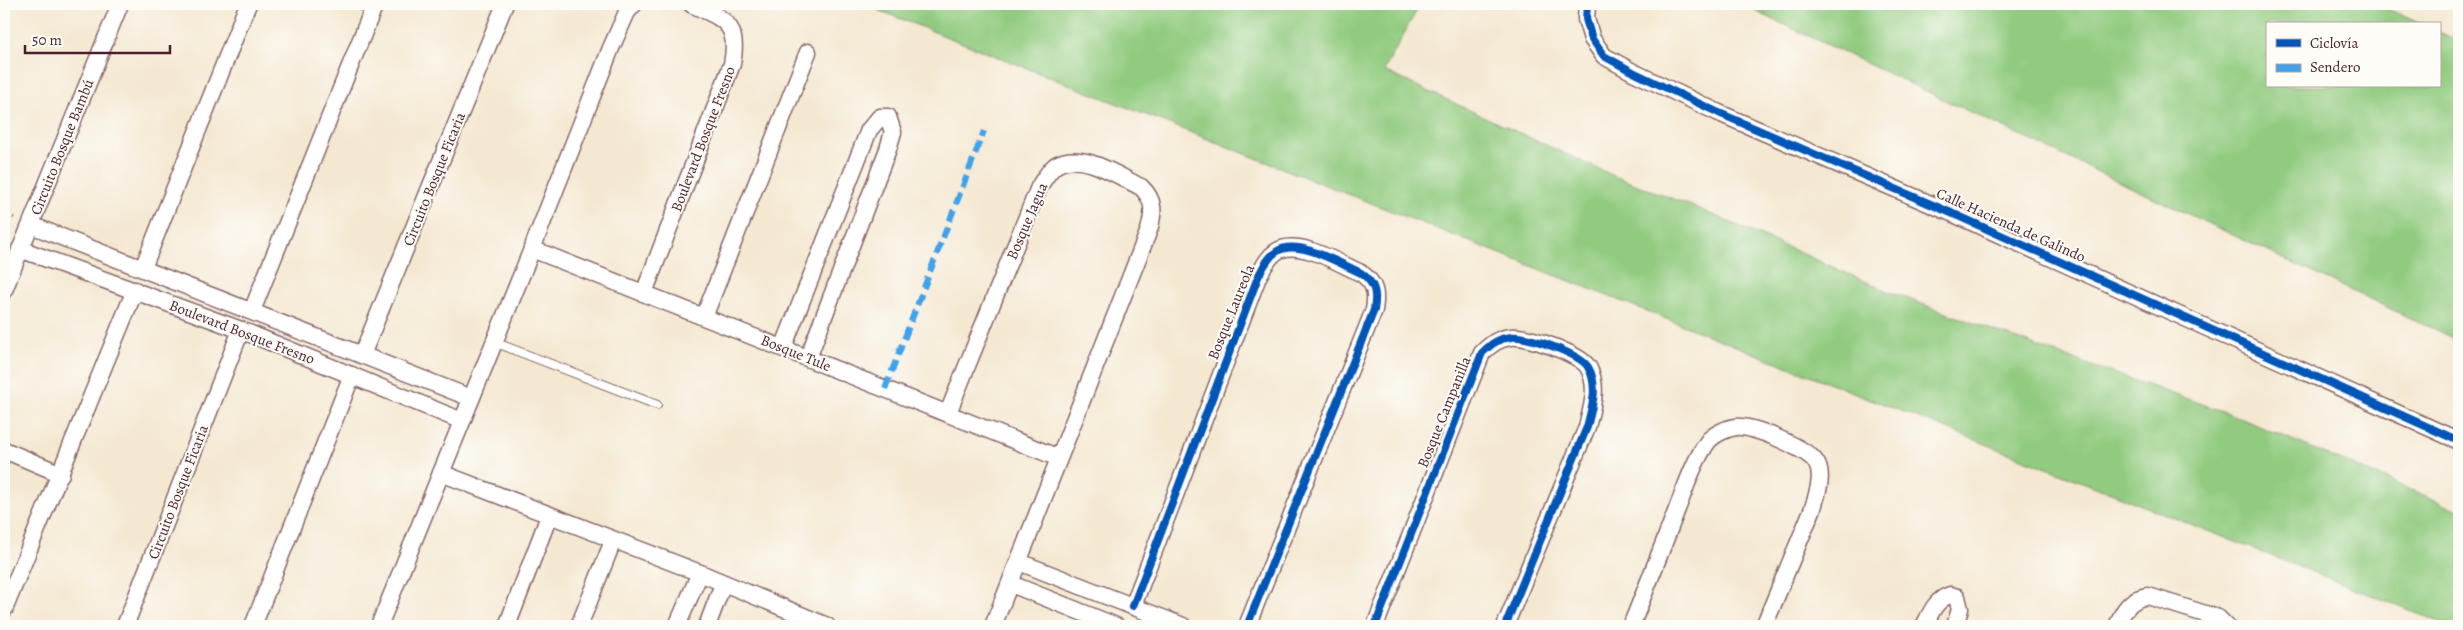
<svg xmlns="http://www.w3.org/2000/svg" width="2463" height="630" font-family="Alegreya,serif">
	<rect width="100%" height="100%" fill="#fdfcf7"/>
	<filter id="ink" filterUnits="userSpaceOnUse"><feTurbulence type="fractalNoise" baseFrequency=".02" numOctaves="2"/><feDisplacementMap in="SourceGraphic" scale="10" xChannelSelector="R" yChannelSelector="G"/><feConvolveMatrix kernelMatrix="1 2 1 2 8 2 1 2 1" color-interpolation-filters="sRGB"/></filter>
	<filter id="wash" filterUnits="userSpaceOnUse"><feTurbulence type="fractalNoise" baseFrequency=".0096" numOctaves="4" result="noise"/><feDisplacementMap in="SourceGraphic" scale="20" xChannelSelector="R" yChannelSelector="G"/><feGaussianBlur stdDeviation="1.12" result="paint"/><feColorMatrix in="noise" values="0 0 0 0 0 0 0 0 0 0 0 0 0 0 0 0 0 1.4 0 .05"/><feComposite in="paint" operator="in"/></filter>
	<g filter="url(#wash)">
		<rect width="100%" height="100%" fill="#f4e8d1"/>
		<g fill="#91cb7f" stroke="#6e7555">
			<polygon points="863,4 1420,4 1384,71 1614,176 1697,208 1890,292 2049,351 2228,413 2459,510 2459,626 2450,626"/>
			<polygon points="1754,4 2377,4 2421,24 2267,24 2267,86 2439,86 2439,32 2459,41 2459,341 1757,12"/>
		</g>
	</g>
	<g filter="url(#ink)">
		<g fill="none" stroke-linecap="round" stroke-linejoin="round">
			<defs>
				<polyline id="lane" points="494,342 657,405"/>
				<g id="street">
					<polyline points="1587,4 1586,19 1592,39 1604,56 1633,72 1719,113 1956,215 2459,441"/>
					<polyline points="31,225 471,398"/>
					<polyline points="20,249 241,330 462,421"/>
					<polyline points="532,249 1059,458"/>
					<polyline points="143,268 248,4"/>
					<polyline points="4,290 120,4"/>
					<path d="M644 293 732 64C740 23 724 19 691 4"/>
					<polyline points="252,311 375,4"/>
					<polyline points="704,317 808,52"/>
					<polyline points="783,348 869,130 880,117 888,117 893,132 888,149 808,358"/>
					<polyline points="362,355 505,4"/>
					<path d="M948 413 1039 187C1044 179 1049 170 1056 165 1081 150 1118 176 1141 187 1155 200 1154 213 1149 230L993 626"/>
					<polyline points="4,450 61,474"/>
					<polyline points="441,473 700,573 827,626"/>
					<polyline points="1019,562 1183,626"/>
					<polyline points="1011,584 1116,626"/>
					<path d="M1133 606 1258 277C1263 268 1267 258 1276 252 1297 237 1340 264 1361 273 1375 283 1377 293 1374 310L1247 626"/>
					<polyline points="4,610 135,290"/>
					<polyline points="125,626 241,330"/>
					<polyline points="253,626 352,375"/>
					<polyline points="379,626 532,249 611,48 627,12 634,4"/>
					<polyline points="507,626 549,516"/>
					<polyline points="579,626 613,541"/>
					<polyline points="677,626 700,573"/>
					<polyline points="707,626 723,584"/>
					<path d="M1375 626 1482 353C1491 344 1499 338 1511 337 1527 335 1580 354 1588 367 1599 386 1592 407 1587 427L1505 626"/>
					<path d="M1631 626C1647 587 1662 548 1677 509 1686 487 1694 460 1709 440 1715 434 1727 428 1736 427 1752 425 1806 448 1815 461 1825 474 1817 494 1813 508L1764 626"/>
					<path d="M1924 626C1931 613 1935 600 1950 595L1957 597 1960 609 1955 626"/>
					<path d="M2117 626C2123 611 2130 598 2148 596L2218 618 2226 626"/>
				</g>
			</defs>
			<use href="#lane" stroke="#866565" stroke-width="10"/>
			<use href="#street" stroke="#866565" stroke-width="19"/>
			<polyline stroke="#866565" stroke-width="3" stroke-dasharray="1 4" stroke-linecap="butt" points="4,213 15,218"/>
			<use href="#lane" stroke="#fff" stroke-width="8"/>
			<use href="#street" stroke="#fff" stroke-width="16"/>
			<polyline stroke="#40a2eb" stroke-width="6" stroke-dasharray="12 6" stroke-linecap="butt" points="885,389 984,131"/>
			<defs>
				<g id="cycleway">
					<polyline points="1587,4 1586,19 1592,39 1604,56 1633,72 1719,113 1956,215 2459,441"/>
					<path d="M1133 606 1258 277C1263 268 1267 258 1276 252 1297 237 1340 264 1361 273 1375 283 1377 293 1374 310L1247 626"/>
					<path d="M1375 626 1482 353C1491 344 1499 338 1511 337 1527 335 1580 354 1588 367 1599 386 1592 407 1587 427L1505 626"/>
				</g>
			</defs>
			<use href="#cycleway" stroke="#fdfcf7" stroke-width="11"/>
			<use href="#cycleway" stroke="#0057b8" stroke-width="8"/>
		</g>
	</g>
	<g text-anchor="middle" stroke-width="4" stroke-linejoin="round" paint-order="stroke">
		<g font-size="15" fill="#4a1f2b" stroke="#fdfcf7">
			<text transform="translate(703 139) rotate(-69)" y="5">Boulevard Bosque Fresno</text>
			<text transform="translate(62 147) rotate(-68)" y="5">Circuito Bosque Bambú</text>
			<text transform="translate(434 179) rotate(-68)" y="5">Circuito Bosque Ficaria</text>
			<text transform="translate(1027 221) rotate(-67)" y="5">Bosque Jagua</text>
			<text transform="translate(2011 225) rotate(24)" y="5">Calle Hacienda de Galindo</text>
			<text transform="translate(1231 312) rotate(-68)" y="5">Bosque Laureola</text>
			<text transform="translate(242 332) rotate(21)" y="5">Boulevard Bosque Fresno</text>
			<text transform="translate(796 353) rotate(22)" y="5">Bosque Tule</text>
			<text transform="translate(1444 412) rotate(-68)" y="5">Bosque Campanilla</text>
			<text transform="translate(178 492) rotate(-69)" y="5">Circuito Bosque Ficaria</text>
		</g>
	</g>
	<rect width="2463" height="630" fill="none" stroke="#fdfcf7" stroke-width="20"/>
	<rect x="2266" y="22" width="175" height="65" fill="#fdfcf7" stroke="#b5a4a5"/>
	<rect x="2276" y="39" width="25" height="8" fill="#0057b8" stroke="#b5a4a5"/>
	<text x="2310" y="48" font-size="15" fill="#4a1f2b">Ciclovía</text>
	<rect x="2276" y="64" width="25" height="8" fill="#40a2eb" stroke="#b5a4a5"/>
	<text x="2310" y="72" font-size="15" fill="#4a1f2b">Sendero</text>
	<path d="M25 45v8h145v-8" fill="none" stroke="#4a1f2b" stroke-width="2.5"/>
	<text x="32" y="45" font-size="15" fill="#4a1f2b" stroke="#fdfcf7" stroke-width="4" paint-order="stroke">50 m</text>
</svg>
